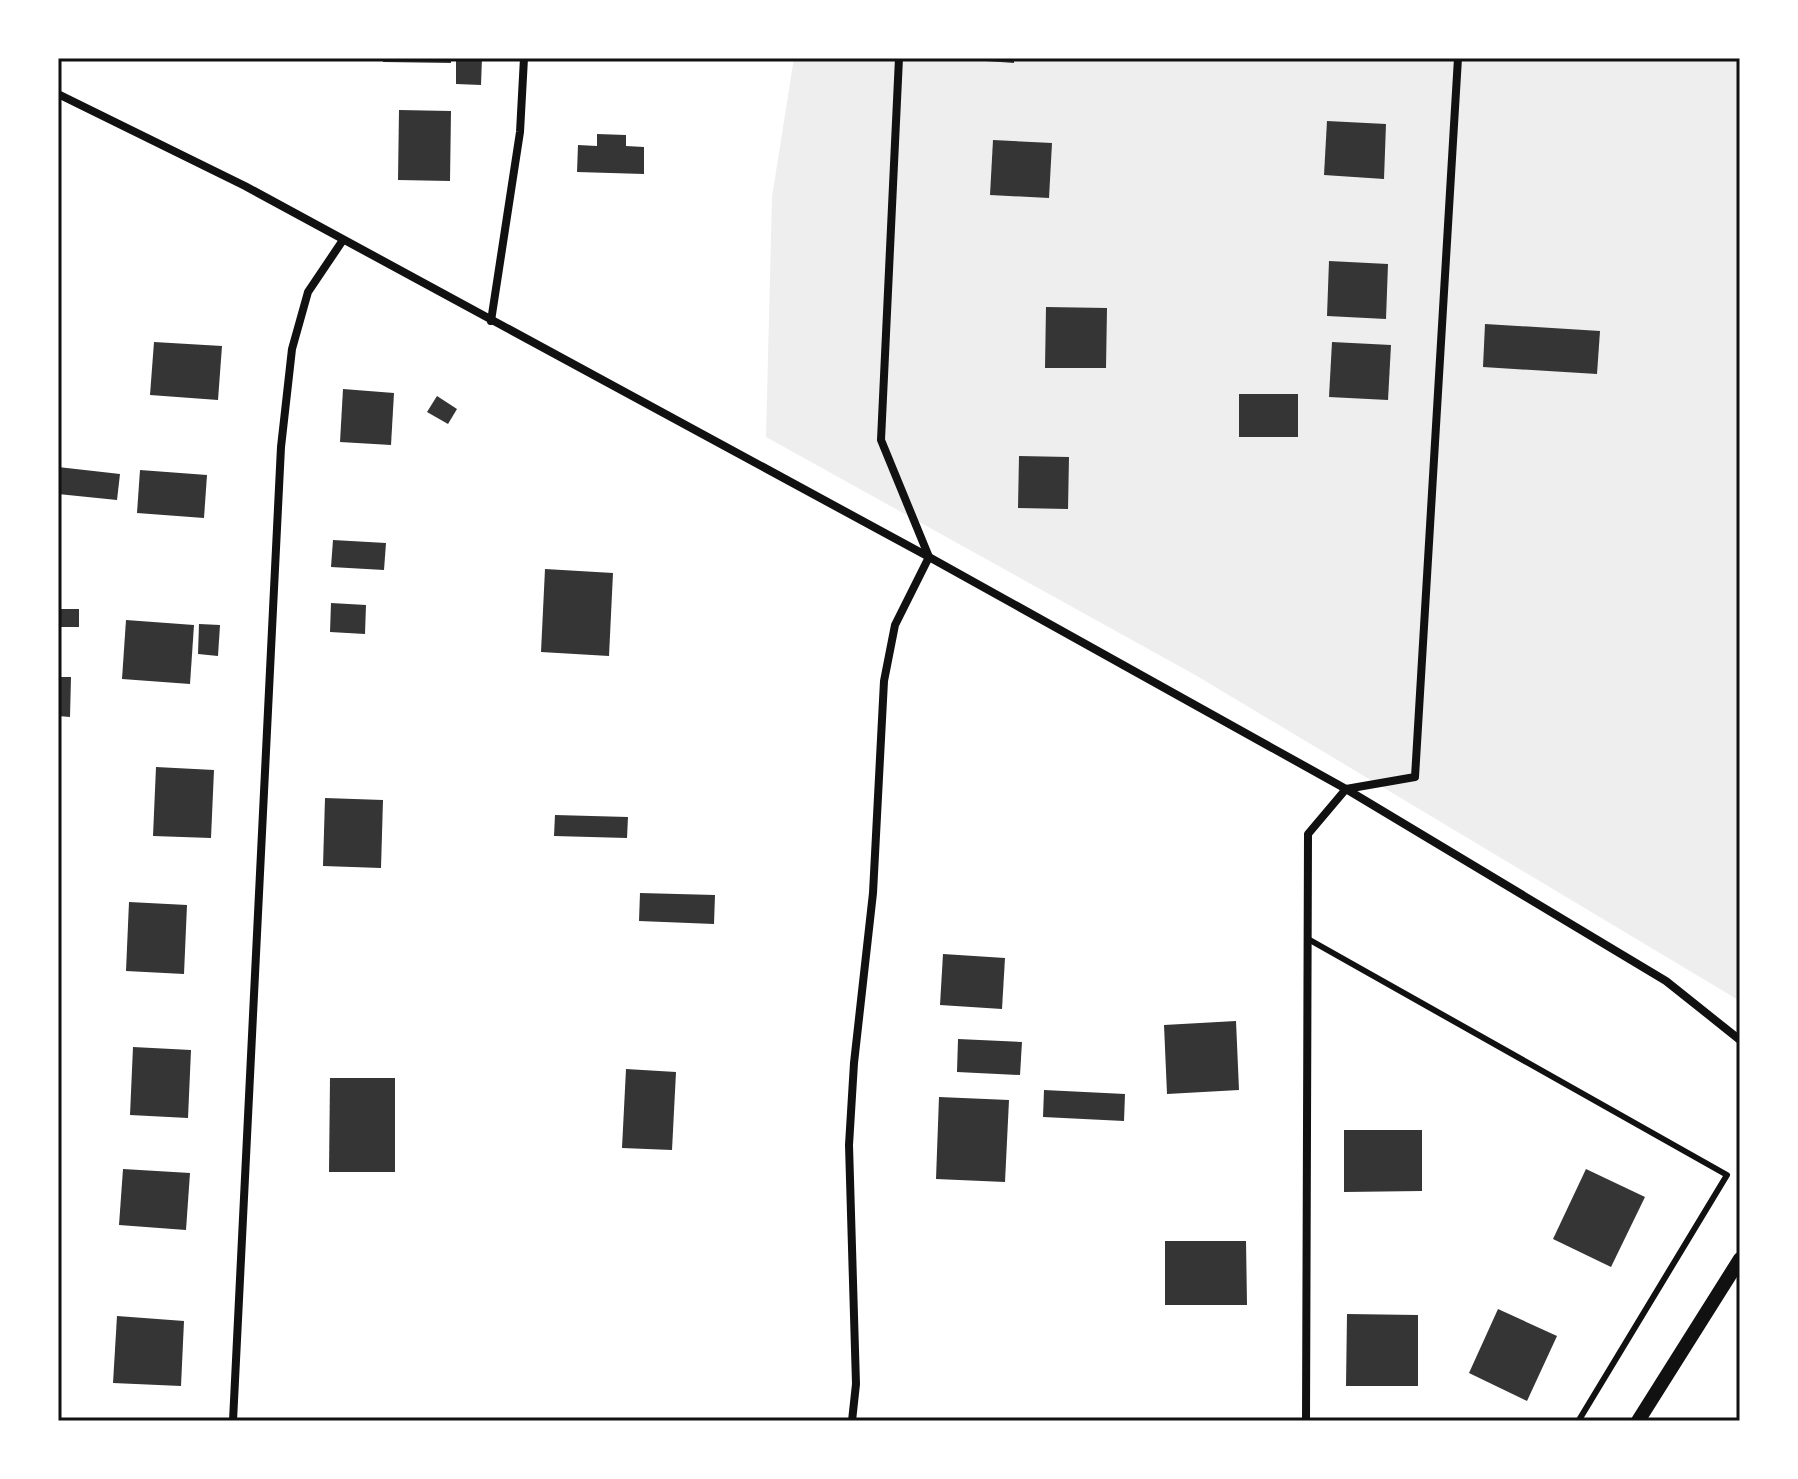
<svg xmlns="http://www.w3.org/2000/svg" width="1798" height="1479" font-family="Commissioner,sans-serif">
	<rect width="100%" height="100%" fill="#fff"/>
	<polygon fill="#eee" points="794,58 1740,58 1740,1001 1197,676 766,437 772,197"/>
	<g fill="#353535">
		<polygon points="383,58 451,58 451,63 383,62"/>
		<polygon points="456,58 482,58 481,85 456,84"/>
		<polygon points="972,58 1014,58 1014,63 972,60"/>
		<polygon points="399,110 451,111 450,181 398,180"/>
		<polygon points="1327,121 1386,124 1384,179 1324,175"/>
		<polygon points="597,134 626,135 626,146 644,147 644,174 577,172 578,145 597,146"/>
		<polygon points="993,140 1052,143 1049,198 990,195"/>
		<polygon points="1329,261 1388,264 1386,319 1327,316"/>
		<polygon points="1046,307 1107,308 1106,368 1045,368"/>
		<polygon points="1485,324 1600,331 1597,374 1483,367"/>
		<polygon points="154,342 222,346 218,400 150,395"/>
		<polygon points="1332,342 1391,345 1388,400 1329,397"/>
		<polygon points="343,389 394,393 391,445 340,442"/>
		<rect x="1239" y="394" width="59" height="43"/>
		<polygon points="437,396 457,409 448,424 427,412"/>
		<polygon points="1019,456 1069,457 1068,509 1018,508"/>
		<polygon points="58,467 120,474 117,500 58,494"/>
		<polygon points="140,470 207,475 204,518 137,513"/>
		<polygon points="333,540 386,543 384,570 331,567"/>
		<polygon points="545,569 613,573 609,656 541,652"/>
		<polygon points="331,603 366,605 365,634 330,632"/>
		<rect x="58" y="609" width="21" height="18"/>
		<polygon points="126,620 194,625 190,684 122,679"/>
		<polygon points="199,624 220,625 218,656 198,654"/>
		<polygon points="58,677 71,677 70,717 58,716"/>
		<polygon points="156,767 214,770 211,838 153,836"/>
		<polygon points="325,798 383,800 381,868 323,866"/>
		<polygon points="555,815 628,817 627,838 554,836"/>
		<polygon points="640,893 715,895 714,924 639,921"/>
		<polygon points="129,902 187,905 184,974 126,971"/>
		<polygon points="943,954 1005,958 1002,1009 940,1005"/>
		<polygon points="1236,1021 1239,1090 1167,1094 1164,1025"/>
		<polygon points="958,1039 1022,1042 1020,1075 957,1072"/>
		<polygon points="133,1047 191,1050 188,1118 130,1115"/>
		<polygon points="626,1069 676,1072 672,1150 622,1148"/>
		<polygon points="330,1078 395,1078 395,1172 329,1172"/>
		<polygon points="1044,1090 1125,1094 1124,1121 1043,1117"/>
		<polygon points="939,1097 1009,1100 1005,1182 936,1179"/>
		<polygon points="1344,1130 1422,1130 1422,1191 1344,1192"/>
		<polygon points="123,1169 190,1173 186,1230 119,1225"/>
		<polygon points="1586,1169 1645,1197 1611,1267 1553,1239"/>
		<polygon points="1165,1241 1246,1241 1247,1305 1165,1305"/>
		<polygon points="1498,1309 1557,1336 1527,1401 1469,1373"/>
		<polygon points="1347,1314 1418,1315 1418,1386 1346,1386"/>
		<polygon points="117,1316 184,1321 181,1386 113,1383"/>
	</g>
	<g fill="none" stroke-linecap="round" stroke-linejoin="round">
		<polyline stroke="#111" stroke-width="6" points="1308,939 1727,1175 1579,1420"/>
		<g stroke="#111" stroke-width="8">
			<polyline points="58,94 245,186 929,557 1346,789 1666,981 1740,1040"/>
			<polyline points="491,321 520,132 524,58"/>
			<polyline points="233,1421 281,447 292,349 308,292 343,240"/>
			<polyline points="852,1421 856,1384 849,1145 854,1063 873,893 884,681 895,625 929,557 881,440 899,58"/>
			<polyline points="1306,1421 1308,834 1346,789 1415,777 1458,58"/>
		</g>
		<polyline stroke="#111" stroke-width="14" points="1638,1421 1740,1259"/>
	</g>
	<rect width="1798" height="1479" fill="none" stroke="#ffffff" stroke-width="120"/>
	<rect x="60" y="60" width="1678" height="1359" fill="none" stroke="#111" stroke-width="3"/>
</svg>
